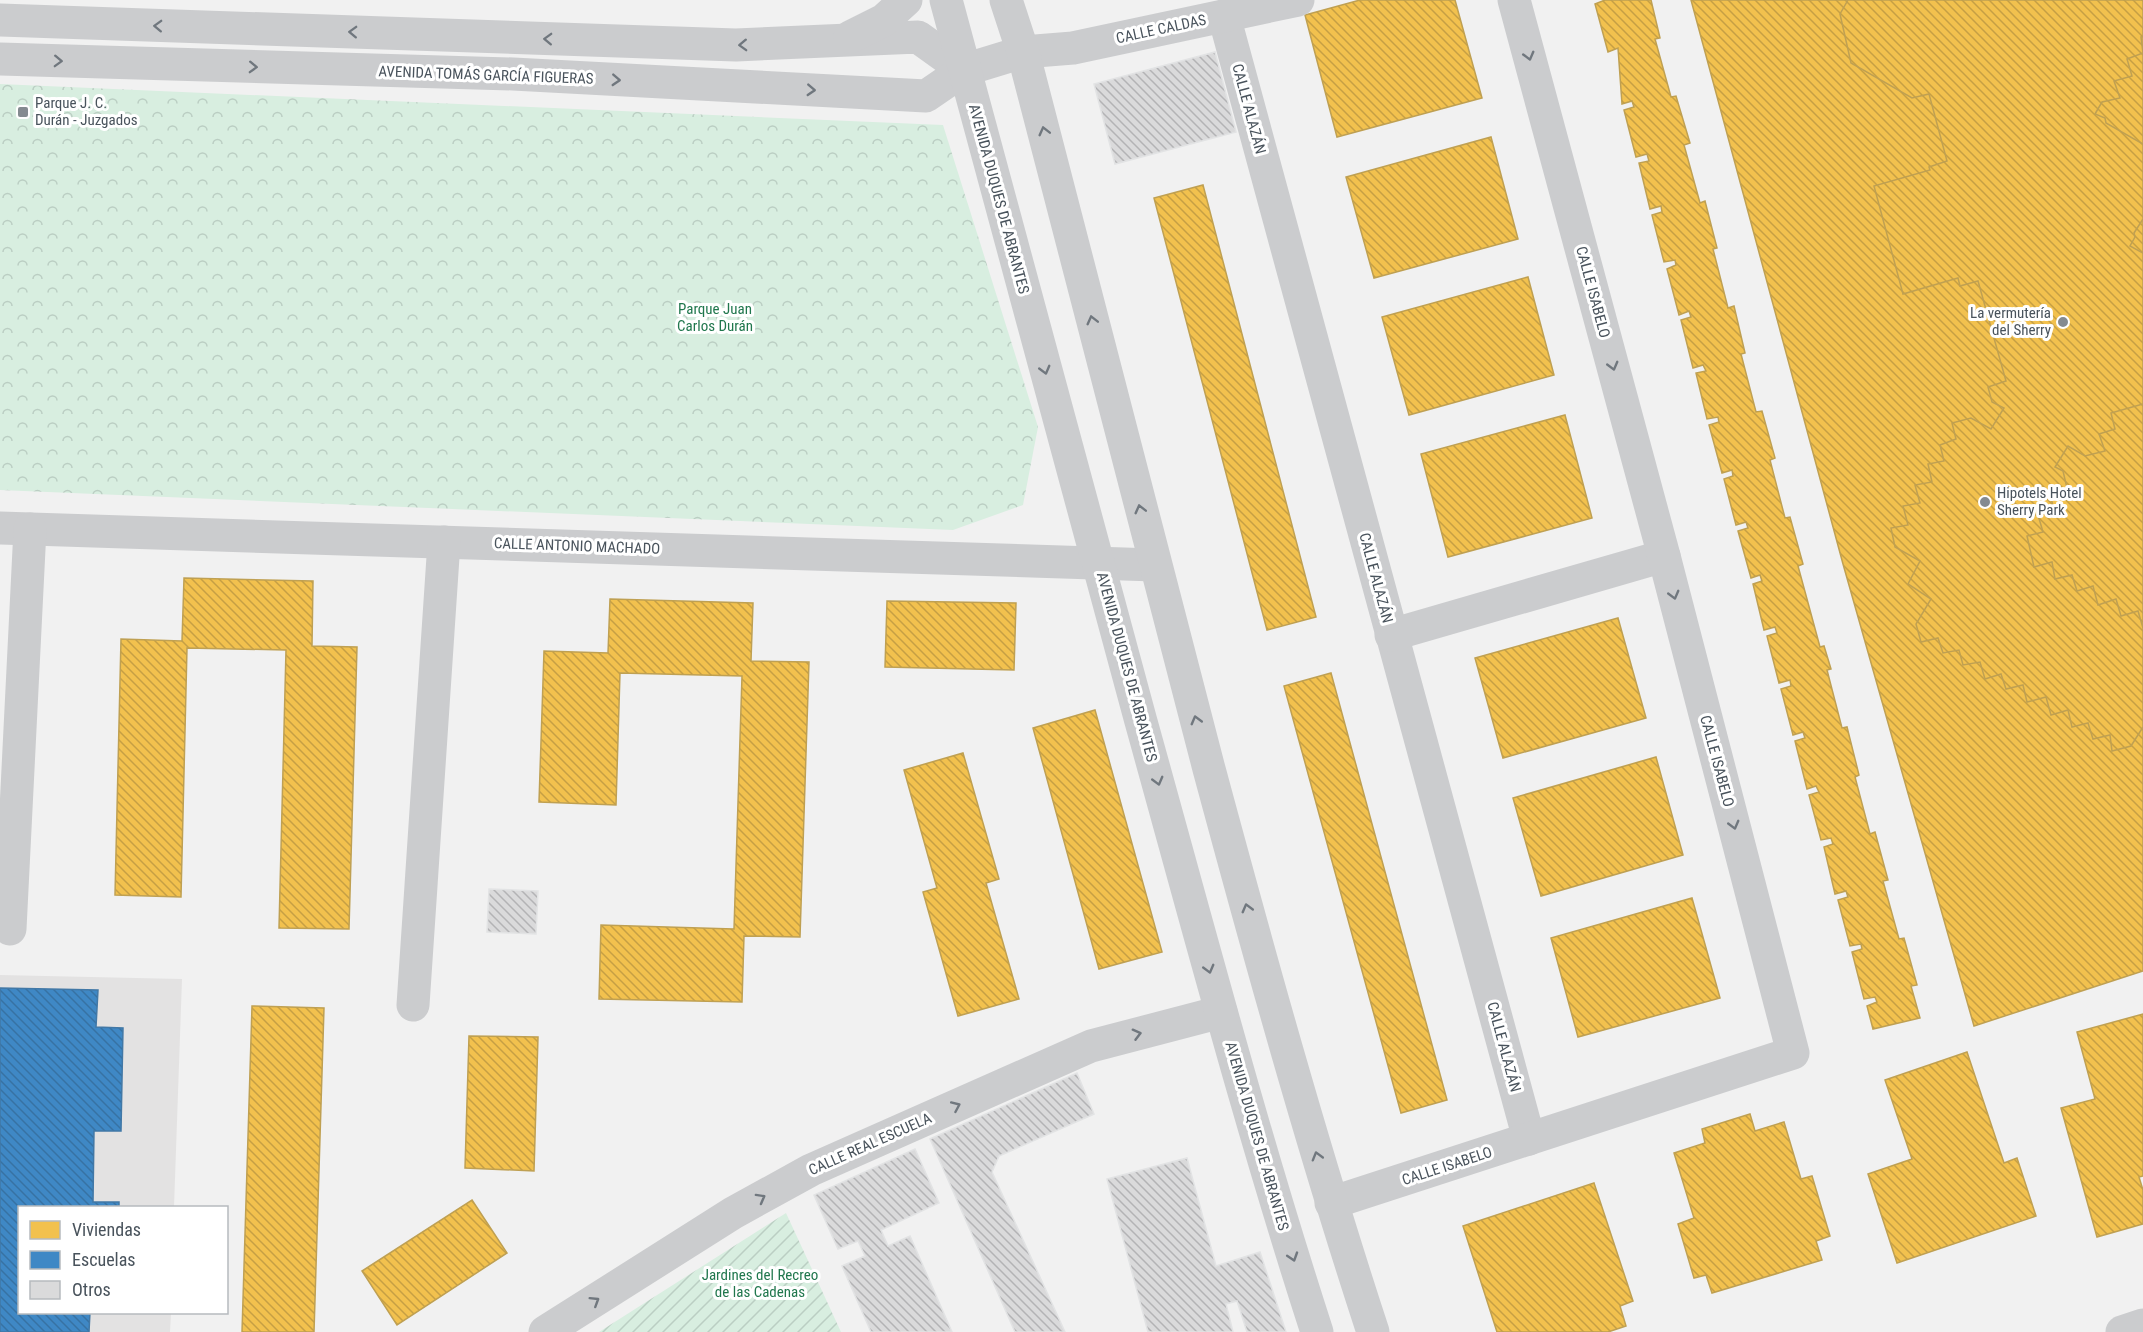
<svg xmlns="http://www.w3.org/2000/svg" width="2143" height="1332" font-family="'Roboto Condensed',sans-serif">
	<defs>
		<pattern id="park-crowns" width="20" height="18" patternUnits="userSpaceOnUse" patternTransform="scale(1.5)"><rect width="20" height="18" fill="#d8eee0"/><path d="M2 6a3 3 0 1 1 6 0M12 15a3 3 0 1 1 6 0" fill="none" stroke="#bbcec3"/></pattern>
		<pattern id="garden-furrows" width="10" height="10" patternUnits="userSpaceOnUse" patternTransform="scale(1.5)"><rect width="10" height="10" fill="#d8eee0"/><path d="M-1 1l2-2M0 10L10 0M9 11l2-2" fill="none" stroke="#bbcec3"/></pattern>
		<pattern id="homes-back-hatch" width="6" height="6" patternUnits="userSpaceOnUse" patternTransform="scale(1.5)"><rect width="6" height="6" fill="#f2c14e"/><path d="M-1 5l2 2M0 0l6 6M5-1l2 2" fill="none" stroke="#c69f44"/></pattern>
		<pattern id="schools-back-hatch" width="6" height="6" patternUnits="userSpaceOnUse" patternTransform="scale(1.5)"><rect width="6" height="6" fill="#3f88c5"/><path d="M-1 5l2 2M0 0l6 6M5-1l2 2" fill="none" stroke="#3772a3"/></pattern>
		<pattern id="building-back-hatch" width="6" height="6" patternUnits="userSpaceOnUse" patternTransform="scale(1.5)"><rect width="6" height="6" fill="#dadadb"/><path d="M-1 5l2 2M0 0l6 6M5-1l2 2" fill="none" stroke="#b3b3b5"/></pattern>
	</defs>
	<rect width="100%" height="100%" fill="#f1f1f1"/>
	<polygon fill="#e3e2e2" points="0,975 182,979 174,1207 20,1208 20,1312 171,1313 170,1332 0,1332"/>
	<polygon fill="url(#park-crowns)" points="0,84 943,125 1038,427 1023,505 953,530 0,490"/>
	<polygon fill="url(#garden-furrows)" points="786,1213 841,1332 599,1332"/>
	<g fill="url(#homes-back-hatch)" stroke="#bfa052" stroke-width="1.5">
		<polygon points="1360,0 1455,0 1482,98 1337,137 1305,15"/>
		<polygon points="1605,0 1651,0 1660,38 1655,39 1671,97 1676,96 1690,143 1684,145 1700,203 1705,201 1717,248 1713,249 1728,308 1734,306 1745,353 1741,354 1756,412 1762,411 1775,458 1770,460 1785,518 1790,517 1803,564 1798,566 1820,647 1824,646 1831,669 1827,670 1842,728 1847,727 1859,775 1855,777 1870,834 1875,832 1888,880 1883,881 1899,939 1904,938 1917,985 1911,986 1920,1018 1873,1029 1867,1006 1877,1002 1875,997 1864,999 1852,952 1862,949 1861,944 1850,946 1838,900 1848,897 1846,891 1835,894 1824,847 1833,844 1831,838 1821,840 1809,795 1819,792 1816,786 1807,789 1795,741 1805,738 1803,732 1793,735 1781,689 1791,686 1790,680 1779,683 1767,636 1777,633 1775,627 1764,630 1753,584 1762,581 1760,575 1751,578 1738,531 1748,528 1746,522 1736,525 1724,479 1733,476 1732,470 1722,473 1709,425 1719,422 1718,417 1707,419 1696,373 1706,371 1703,365 1693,368 1681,320 1691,317 1689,311 1679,315 1667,269 1676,265 1675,260 1664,262 1652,215 1662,212 1661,206 1650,209 1639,163 1649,161 1647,154 1636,157 1624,110 1634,107 1632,101 1622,104 1618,48 1608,52 1595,4"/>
		<polygon points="1691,0 2143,0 2143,971 1974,1026 1843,564"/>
		<polygon points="1848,0 2143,0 2143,36 2141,37 2143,53 2127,59 2132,76 2114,81 2120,98 2102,102 2095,114 2105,118 2106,123 2143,144 2143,219 2134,233 2135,237 2130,246 2143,253 2143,404 2111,413 2115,429 2099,434 2105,451 2085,456 2068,446 2055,467 2063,471 2067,488 2050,494 2054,510 2038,515 2043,532 2027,536 2034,567 2052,562 2055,579 2072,575 2077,591 2093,586 2098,605 2116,599 2121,616 2138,611 2143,628 2143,727 2131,746 2112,751 2110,735 2093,739 2088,723 2072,727 2068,710 2051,715 2046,697 2027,702 2023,685 2006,689 2001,674 1985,679 1980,662 1963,665 1959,650 1943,653 1938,638 1921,642 1916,624 1931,599 1908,584 1920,561 1895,547 1891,528 1908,525 1903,506 1920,503 1915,485 1932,482 1928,464 1944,461 1940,445 1956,439 1952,423 1971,418 1991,429 2004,408 1992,402 1988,387 2006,381 1978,281 1960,286 1958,278 1903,294 1874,186 1930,170 1929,167 1947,161 1929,94 1912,98 1851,63 1840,14"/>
		<polygon points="1491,137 1518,239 1374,278 1346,177"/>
		<polygon points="1203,185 1316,617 1267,630 1154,198"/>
		<polygon points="1528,277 1554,375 1409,415 1382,317"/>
		<polygon points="1565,415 1592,518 1448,557 1421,454"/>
		<polygon points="184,578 313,581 312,646 357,647 349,929 279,928 286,650 187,648 181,897 115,895 121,639 182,641"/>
		<polygon points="610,599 753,603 751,661 809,662 800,937 744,936 742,1002 599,999 601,925 734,929 742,676 620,673 616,805 539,802 544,651 608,653"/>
		<polygon points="887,601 1016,603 1014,670 885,667"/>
		<polygon points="1618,618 1646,718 1503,758 1475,658"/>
		<polygon points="1331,673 1447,1100 1401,1113 1284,686"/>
		<polygon points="1095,710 1162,952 1099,969 1033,728"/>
		<polygon points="963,753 999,879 986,883 1019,999 958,1016 923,892 937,888 904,770"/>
		<polygon points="1656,757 1683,855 1541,896 1513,798"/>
		<polygon points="1692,898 1720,998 1578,1037 1551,938"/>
		<polygon points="252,1006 324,1008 314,1332 242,1332"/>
		<polygon points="2143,1014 2143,1176 2139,1177 2143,1190 2143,1224 2097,1237 2061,1108 2095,1099 2077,1032"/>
		<polygon points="469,1036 538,1037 534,1171 465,1168"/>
		<polygon points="1967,1052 2004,1163 2017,1158 2036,1216 1897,1263 1868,1174 1912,1159 1885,1080"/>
		<polygon points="1750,1114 1755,1131 1784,1122 1801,1179 1812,1176 1830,1236 1816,1241 1822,1260 1712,1293 1706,1275 1694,1278 1678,1224 1694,1218 1674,1153 1705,1143 1702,1129"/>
		<polygon points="1594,1183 1633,1301 1620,1306 1626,1326 1608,1332 1497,1332 1463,1226"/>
		<polygon points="472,1200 507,1253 397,1325 362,1271"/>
	</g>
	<polygon fill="url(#schools-back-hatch)" stroke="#4278a6" stroke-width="1.5" points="0,988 98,990 96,1027 123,1028 121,1131 94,1131 93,1202 119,1202 119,1208 20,1208 20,1312 90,1312 89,1332 0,1332"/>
	<g fill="url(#building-back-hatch)" stroke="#e2e3e4" stroke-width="1.5">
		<polygon points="1215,52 1236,132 1115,164 1094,84"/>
		<polygon points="489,889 538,891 536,934 487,932"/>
		<polygon points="1077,1073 1094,1114 999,1156 992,1172 1065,1332 1015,1332 930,1139"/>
		<polygon points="915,1149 939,1203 881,1230 888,1246 910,1236 952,1332 871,1332 842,1266 865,1256 858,1241 838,1249 814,1195"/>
		<polygon points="1187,1158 1216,1266 1260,1252 1286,1332 1247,1332 1237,1301 1226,1304 1233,1332 1148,1332 1107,1179"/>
	</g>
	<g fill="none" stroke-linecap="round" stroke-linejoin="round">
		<g stroke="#cbccce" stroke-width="33">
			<polyline points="1224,16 1529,1139"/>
			<polyline points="0,20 736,45 918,37 964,70"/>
			<polyline points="850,37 884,20 906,0"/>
			<polyline points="0,59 513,74 926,96 964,70 1023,52 1073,48 1298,0"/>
			<polyline points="0,528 1155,565"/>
			<polyline points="1391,635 1664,556"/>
			<polyline points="10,929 30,529"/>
			<polyline points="413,1005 444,542"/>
			<polyline points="1331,1203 1793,1053 1664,556 1514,0"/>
			<polyline points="545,1332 733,1213 811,1170 1091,1046 1221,1012"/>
			<polyline points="2122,1332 2143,1325"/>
		</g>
		<g stroke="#cbccce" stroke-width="33">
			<path d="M946 0C1009 240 1075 479 1140 718 1197 923 1251 1129 1317 1332"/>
			<path d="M1006 0 1023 52C1084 291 1145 530 1209 769 1260 958 1312 1146 1373 1332"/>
		</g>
	</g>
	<defs><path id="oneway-chevron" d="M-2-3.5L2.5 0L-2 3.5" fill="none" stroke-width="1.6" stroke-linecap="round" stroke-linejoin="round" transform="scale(1.5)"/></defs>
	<g stroke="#70777e">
		<use href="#oneway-chevron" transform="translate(158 26) rotate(-178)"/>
		<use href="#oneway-chevron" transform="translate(353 32) rotate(-178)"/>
		<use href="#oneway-chevron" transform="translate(548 39) rotate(-178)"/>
		<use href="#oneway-chevron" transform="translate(743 45) rotate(178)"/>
		<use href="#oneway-chevron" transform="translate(1529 56) rotate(75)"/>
		<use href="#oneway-chevron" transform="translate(58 61) rotate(2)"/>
		<use href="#oneway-chevron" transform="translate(253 67) rotate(2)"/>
		<use href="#oneway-chevron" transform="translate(616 80) rotate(3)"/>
		<use href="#oneway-chevron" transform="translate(811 90) rotate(3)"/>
		<use href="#oneway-chevron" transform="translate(1044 131) rotate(-104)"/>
		<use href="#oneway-chevron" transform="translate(1092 320) rotate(-104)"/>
		<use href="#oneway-chevron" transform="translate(1613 366) rotate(75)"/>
		<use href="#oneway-chevron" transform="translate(1045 370) rotate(75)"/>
		<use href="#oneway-chevron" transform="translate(1140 509) rotate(-104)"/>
		<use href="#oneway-chevron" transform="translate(1674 595) rotate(75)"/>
		<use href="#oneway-chevron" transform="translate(1196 720) rotate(-105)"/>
		<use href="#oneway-chevron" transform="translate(1158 781) rotate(75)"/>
		<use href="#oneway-chevron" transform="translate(1734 825) rotate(75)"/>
		<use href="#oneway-chevron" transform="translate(1247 908) rotate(-105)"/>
		<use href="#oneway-chevron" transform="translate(1209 969) rotate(75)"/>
		<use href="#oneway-chevron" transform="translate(1137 1034) rotate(-15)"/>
		<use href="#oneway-chevron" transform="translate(956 1106) rotate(-24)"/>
		<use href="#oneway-chevron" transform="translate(1317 1156) rotate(-106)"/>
		<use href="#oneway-chevron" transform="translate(761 1198) rotate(-29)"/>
		<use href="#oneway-chevron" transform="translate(1293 1257) rotate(72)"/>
		<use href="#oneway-chevron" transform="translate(595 1301) rotate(-32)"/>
	</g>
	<g fill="#848a90" stroke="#fff" stroke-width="2">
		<rect x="17" y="106" width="12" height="12" rx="3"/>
		<circle cx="2063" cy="322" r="6"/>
		<circle cx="1985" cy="502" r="6"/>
	</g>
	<g text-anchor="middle" stroke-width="6" stroke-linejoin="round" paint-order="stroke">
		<g font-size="15" fill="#49535c" stroke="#fff">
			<text transform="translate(1161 29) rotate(-12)" y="5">CALLE CALDAS</text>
			<text transform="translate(486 75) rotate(2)" y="5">AVENIDA TOMÁS GARCÍA FIGUERAS</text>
			<text transform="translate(1249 109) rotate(75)" y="5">CALLE ALAZÁN</text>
			<text transform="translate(999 199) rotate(75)" y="5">AVENIDA DUQUES DE ABRANTES</text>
			<text transform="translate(1593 292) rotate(75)" y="5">CALLE ISABELO</text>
			<text transform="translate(577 546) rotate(2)" y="5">CALLE ANTONIO MACHADO</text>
			<text transform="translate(1376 578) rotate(75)" y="5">CALLE ALAZÁN</text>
			<text transform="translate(1127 667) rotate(75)" y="5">AVENIDA DUQUES DE ABRANTES</text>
			<text transform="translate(1717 761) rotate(75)" y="5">CALLE ISABELO</text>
			<text transform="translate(1504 1047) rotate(75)" y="5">CALLE ALAZÁN</text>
			<text transform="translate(1257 1136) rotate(74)" y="5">AVENIDA DUQUES DE ABRANTES</text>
			<text transform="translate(870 1144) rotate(-24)" y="5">CALLE REAL ESCUELA</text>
			<text transform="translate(1447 1166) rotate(-18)" y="5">CALLE ISABELO</text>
		</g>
		<g font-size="15" fill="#49535c" stroke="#fff" text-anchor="start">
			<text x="35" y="108">Parque J. C.<tspan x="35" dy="17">Durán - Juzgados</tspan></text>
			<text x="2051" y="318" text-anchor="end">La vermutería<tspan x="2051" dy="17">del Sherry</tspan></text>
			<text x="1997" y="498">Hipotels Hotel<tspan x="1997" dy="17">Sherry Park</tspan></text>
		</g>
		<g font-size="15" fill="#20774d" stroke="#fff">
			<text x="715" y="314">Parque Juan<tspan x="715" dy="17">Carlos Durán</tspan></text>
			<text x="760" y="1280">Jardines del Recreo<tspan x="760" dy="17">de las Cadenas</tspan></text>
		</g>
	</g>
	<rect x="18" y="1206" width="210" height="108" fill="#ffffff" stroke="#b6babe" stroke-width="1.5"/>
	<rect x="30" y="1221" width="30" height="18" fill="#f2c14e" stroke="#b6babe" stroke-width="1.5"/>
	<text x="72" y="1236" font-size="18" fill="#49535c">Viviendas</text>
	<rect x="30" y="1251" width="30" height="18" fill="#3f88c5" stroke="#b6babe" stroke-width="1.5"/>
	<text x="72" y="1266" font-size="18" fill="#49535c">Escuelas</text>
	<rect x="30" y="1281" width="30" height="18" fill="#dadadb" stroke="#b6babe" stroke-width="1.5"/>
	<text x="72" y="1296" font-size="18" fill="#49535c">Otros</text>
</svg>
